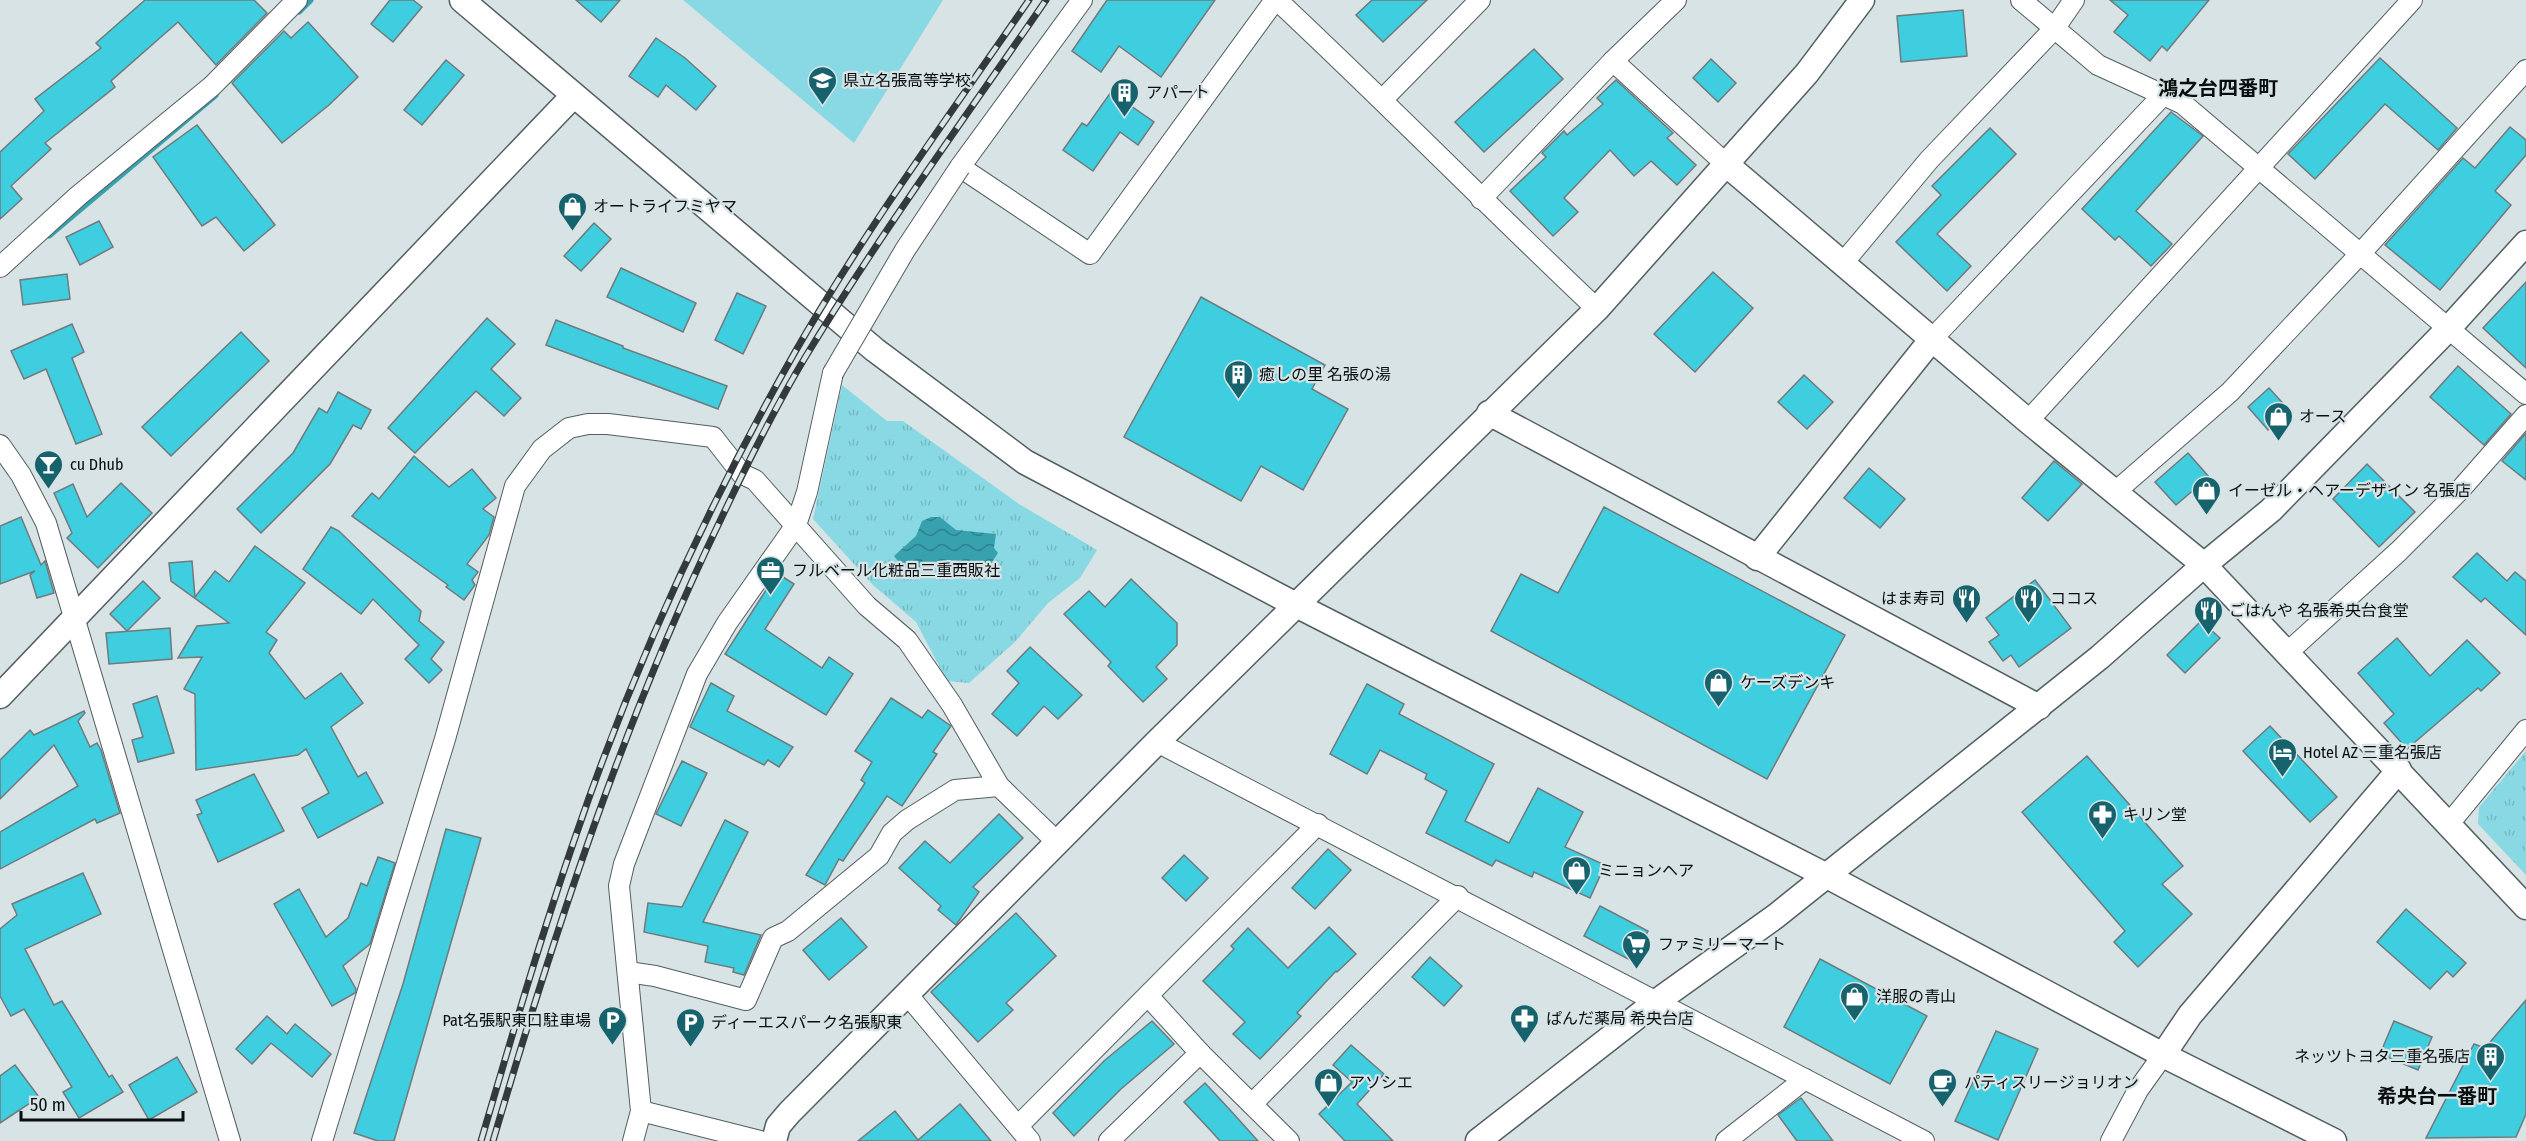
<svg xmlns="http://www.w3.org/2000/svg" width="2526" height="1141" font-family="'Fira Sans Condensed','Noto Sans JP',sans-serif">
	<defs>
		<pattern id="grass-tufts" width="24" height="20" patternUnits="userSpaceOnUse" patternTransform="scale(1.5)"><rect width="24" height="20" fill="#89d9e4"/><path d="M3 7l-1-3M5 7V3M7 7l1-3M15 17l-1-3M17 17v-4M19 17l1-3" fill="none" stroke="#75b9c2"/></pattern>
		<pattern id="water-waves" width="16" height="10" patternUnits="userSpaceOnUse" patternTransform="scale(1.5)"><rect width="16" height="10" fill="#37a1ae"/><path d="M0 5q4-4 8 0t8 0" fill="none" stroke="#2d828c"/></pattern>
	</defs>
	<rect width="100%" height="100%" fill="#d7e3e5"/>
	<g fill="url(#grass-tufts)">
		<polygon points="842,385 887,421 903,421 1019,504 1097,550 1080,578 1048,603 1015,642 969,683 947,681 916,622 873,585 813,519"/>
		<polygon points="2526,751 2526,875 2478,824 2479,807"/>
	</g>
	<polygon fill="#89d9e4" points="683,0 943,0 854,143"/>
	<path fill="url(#water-waves)" d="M931 517H940L956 530 996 534 994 548 998 553 988 568C950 557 943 557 907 572L894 556 916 536 922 521Z"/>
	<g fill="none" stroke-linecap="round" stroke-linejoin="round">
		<g stroke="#37a1ae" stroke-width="7">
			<polyline points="299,11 310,0"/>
			<polyline points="49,235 215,95"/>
		</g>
	</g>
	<g fill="#3fcedf" stroke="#6f7a7c" stroke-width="1.5">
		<polygon points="145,0 254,0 267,13 216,65 178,22 111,81 115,87 45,143 51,149 11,186 22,199 0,219 0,152 44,111 35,99 101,48 96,43"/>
		<polygon points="390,0 413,0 422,7 393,42 371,24"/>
		<polygon points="576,0 620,0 601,22"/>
		<polygon points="1107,0 1215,0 1161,77 1119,46 1101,72 1072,51"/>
		<polygon points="1372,0 1427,0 1383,42 1356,15"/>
		<polygon points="2110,0 2209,0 2167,51 2162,46 2150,61 2114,32 2128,15"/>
		<polygon points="1963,10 1967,56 1901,62 1897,16"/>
		<polygon points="308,22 358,77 329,105 282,143 232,83 284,31 291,38"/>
		<polygon points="656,38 685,58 716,86 696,110 666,85 658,97 629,76"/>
		<polygon points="1534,49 1563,79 1484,152 1455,122"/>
		<polygon points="2380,58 2457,128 2438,150 2385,104 2315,179 2288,154"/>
		<polygon points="1711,59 1736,83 1718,102 1693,78"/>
		<polygon points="446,60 464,75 422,125 404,110"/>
		<polygon points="1616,80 1673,133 1667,138 1696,165 1677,185 1651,161 1634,176 1610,150 1564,198 1578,212 1553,236 1510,191 1546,157 1542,153 1564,131 1567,135 1603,104 1597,98"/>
		<polygon points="1111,92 1154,122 1138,145 1120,132 1093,171 1063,150 1082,123 1087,126"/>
		<polygon points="2171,112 2203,136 2136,211 2172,244 2151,266 2119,236 2115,240 2082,209"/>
		<polygon points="197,125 275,225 244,251 216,217 202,226 153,157"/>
		<polygon points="2510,127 2526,140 2526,155 2495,191 2511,205 2440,290 2385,245 2463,158 2475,168"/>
		<polygon points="1990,128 2016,154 1937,234 1971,266 1947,291 1896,242 1941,195 1932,186"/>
		<polygon points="99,221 113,247 80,265 66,237"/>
		<polygon points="594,223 611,239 581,271 564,256"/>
		<polygon points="621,268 696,303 683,332 607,297"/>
		<polygon points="1713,272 1753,308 1695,372 1654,334"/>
		<polygon points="67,274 70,299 23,305 20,280"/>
		<polygon points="2526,282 2526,368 2483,328"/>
		<polygon points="737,293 766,306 743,354 715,340"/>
		<polygon points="1201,297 1325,365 1312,389 1348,409 1303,490 1261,466 1241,501 1124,437"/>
		<polygon points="487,318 515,344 491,369 521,398 504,416 476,391 415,453 388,428"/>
		<polygon points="556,320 623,346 623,348 727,386 718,409 546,345"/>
		<polygon points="72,324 84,352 72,358 102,434 76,444 46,369 24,379 11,351"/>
		<polygon points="241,332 269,361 171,456 142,427"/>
		<polygon points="2458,366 2511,414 2484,445 2430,397"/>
		<polygon points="1804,375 1833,402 1807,429 1778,402"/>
		<polygon points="2269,388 2290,411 2268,430 2248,407"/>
		<polygon points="338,392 371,410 361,429 353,425 330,464 261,533 237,509 293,453 319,408 327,413"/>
		<polygon points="2526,433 2526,480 2502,461"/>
		<polygon points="2188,453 2209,477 2176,505 2155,482"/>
		<polygon points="414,456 449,487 472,469 496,498 483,509 494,517 489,535 467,564 478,572 472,580 475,585 464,600 446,587 448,585 352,516 372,493 379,499"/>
		<polygon points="2054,461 2082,484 2048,521 2022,498"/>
		<polygon points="2367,464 2415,512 2379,547 2333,499"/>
		<polygon points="1869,468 1905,499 1880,528 1844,498"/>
		<polygon points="121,483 152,513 98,568 67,538 72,533 54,493 73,484 87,517"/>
		<polygon points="1604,507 1845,635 1767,779 1491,631 1521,574 1558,593"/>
		<polygon points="21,517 41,565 45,561 54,593 37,598 30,575 35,571 0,584 0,526"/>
		<polygon points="331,527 339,531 421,611 419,621 444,642 431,659 442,670 429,683 405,659 419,645 373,599 361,614 303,569"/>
		<polygon points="255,546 305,583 266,632 277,640 269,653 305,699 341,673 363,703 331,727 358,777 366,772 383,803 318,838 302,808 329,793 306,749 298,755 196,770 195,694 184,689 202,657 178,658 197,626 229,623 171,581 169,563 192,561 195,597 215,571 229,582"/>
		<polygon points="2477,553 2507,581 2515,572 2526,581 2526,635 2485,598 2481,602 2453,577"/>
		<polygon points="777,573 794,584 765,629 822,668 829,657 853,674 826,715 725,654"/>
		<polygon points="1131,579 1177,623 1177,645 1156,667 1167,679 1143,702 1108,666 1111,662 1064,614 1089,591 1105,607"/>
		<polygon points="2035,580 2071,628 2019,667 2011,655 2003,661 1989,642 1999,635 1986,618"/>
		<polygon points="143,581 160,598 127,631 110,614"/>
		<polygon points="2201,621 2220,638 2185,673 2167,655"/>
		<polygon points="170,628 172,659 109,664 106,633"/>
		<polygon points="2397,638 2430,676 2467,640 2500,673 2481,691 2478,688 2407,749 2384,723 2394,714 2358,673"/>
		<polygon points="1030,647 1082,695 1058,719 1044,706 1017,736 992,714 1019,683 1007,671"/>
		<polygon points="711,683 734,696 727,711 793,747 779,767 768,760 764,765 690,727"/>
		<polygon points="1367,684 1404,704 1399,714 1494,764 1465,821 1509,843 1538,788 1583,812 1565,847 1605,865 1590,898 1534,872 1532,877 1496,860 1492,866 1426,833 1447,791 1425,779 1427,774 1380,750 1367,774 1330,754"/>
		<polygon points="157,696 174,753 138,762 132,740 143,737 133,704"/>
		<polygon points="891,698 922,718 928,710 951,726 933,752 937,754 902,806 887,796 843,861 839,859 825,885 806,875 865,783 861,780 872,762 855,751"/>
		<polygon points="84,711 85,713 78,721 90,747 97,743 101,750 120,813 97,823 95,819 0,869 0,832 78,786 54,745 0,799 0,760 30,730 34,735"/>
		<polygon points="2270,726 2337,797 2310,822 2243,751"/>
		<polygon points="2087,756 2183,866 2162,884 2192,914 2138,967 2114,942 2125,931 2022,812"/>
		<polygon points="682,761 707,773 681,826 656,814"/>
		<polygon points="254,774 284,831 218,862 197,815 202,813 196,800"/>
		<polygon points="999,814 1023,838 973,887 979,892 956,925 938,910 941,906 899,868 925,841 950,863"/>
		<polygon points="725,820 748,832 703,922 761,935 744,975 733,972 734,968 705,962 708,946 644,932 648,903 682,907"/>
		<polygon points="446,829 481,838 394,1141 378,1141 354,1133 403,984"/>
		<polygon points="1328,849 1351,870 1315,909 1292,888"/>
		<polygon points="1184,855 1208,878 1186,901 1162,878"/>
		<polygon points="378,857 395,863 370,944 343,966 356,989 355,993 332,1006 274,904 299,889 326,937 348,918 361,883 367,886"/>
		<polygon points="83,873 101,914 25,949 54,1005 62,1001 109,1077 112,1075 123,1092 79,1118 63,1092 72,1087 24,1009 11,1016 0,996 0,929 17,915 12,904"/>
		<polygon points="1600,906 1648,931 1632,961 1584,936"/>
		<polygon points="2406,909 2466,963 2453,977 2447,971 2430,989 2377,942"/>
		<polygon points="1016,913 1056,956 1006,1003 1013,1010 978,1042 931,992"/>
		<polygon points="841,918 867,947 829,980 803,950"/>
		<polygon points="1329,927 1356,954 1337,972 1336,971 1297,1013 1301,1016 1260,1059 1233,1034 1245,1022 1203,981 1234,949 1231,946 1248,928 1288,968"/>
		<polygon points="1430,957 1462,986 1444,1006 1412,977"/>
		<polygon points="1820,959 1927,1016 1890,1084 1784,1027"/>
		<polygon points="2526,1000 2526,1114 2516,1137 2426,1138 2474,1044 2485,1048"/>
		<polygon points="267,1016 287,1034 295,1024 331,1054 312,1077 271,1043 252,1064 236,1049"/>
		<polygon points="1152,1021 1174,1044 1121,1089 1074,1136 1053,1113 1104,1061"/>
		<polygon points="2394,1021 2432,1037 2418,1070 2380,1054"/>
		<polygon points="1996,1031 2038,1049 1998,1140 1955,1121"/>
		<polygon points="1351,1045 1384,1074 1357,1104 1393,1141 1345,1141 1319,1114 1352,1082 1333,1065"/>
		<polygon points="177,1057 197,1092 149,1120 129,1085"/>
		<polygon points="15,1065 39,1097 0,1123 0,1076"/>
		<polygon points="1205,1083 1231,1111 1258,1141 1220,1141 1212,1132 1184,1102"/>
		<polygon points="1801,1098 1833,1141 1797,1141 1778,1115"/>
		<polygon points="960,1104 991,1141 858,1141 895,1111 918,1140"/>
	</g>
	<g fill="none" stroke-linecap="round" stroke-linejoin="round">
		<defs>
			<g id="minor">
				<polyline points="1082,0 960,167 1090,254 1275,0"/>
				<path d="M1277 0C1385 101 1489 207 1597 309"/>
				<polyline points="2021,0 2098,65 2183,104 2526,394"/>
				<polyline points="1613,61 1727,165"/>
				<polyline points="1383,99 1480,0"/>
				<polyline points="1481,199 1613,61 1676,0"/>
				<polyline points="1843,263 1929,160 2054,29 2074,0"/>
				<polyline points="0,267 78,196 212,86 297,0"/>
				<polyline points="1932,339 2164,94"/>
				<polyline points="2028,421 2412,0"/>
				<polyline points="0,445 21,475 46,523 230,1141"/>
				<polyline points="2114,493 2230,392 2360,254 2526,70"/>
				<polyline points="2288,652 2399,551 2460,490 2526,415"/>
				<polyline points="1157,742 1924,1141"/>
				<polyline points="2448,825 2526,730"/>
				<polyline points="628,972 655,976 746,1000 773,938 788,931 879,856 892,833 907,820 955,790 999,786"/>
				<polyline points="906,993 1030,1141"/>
				<polyline points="1149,997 1200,1053 1289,1141"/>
				<polyline points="1252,1104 1458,896"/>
				<polyline points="641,1111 760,1141"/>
				<polyline points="1018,1126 1318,824"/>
				<polyline points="322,1141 445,739 515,486 542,449 569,428 588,424 608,424 713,437 742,474 755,480 867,606 907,640 952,705 999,786 1058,843"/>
				<polyline points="633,1141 641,1111 619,886 624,864 697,674 727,623 796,525 807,492 833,373"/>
				<polyline points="1109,1141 1200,1053"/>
				<polyline points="1726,1141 1805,1079"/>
				<polyline points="2111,1141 2138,1090 2163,1055"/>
			</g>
			<g id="tertiary">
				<polyline points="462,0 875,350 1025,462 1298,606 1827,876 2163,1055 2334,1141"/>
				<polyline points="1727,165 2028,421 2204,565 2526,907"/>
				<polyline points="1489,413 2039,707"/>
				<polyline points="1757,558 1932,339"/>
				<polyline points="0,696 573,96"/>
				<polyline points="2163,1055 2190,1015 2399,770"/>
				<polyline points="774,1141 778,1126 789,1113 1157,742 1597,309 1807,73 1862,0"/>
				<polyline points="1478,1141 1656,1002 1776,916 2100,657 2204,565 2271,510 2448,329 2526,243"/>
			</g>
		</defs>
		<use href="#minor" stroke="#535e60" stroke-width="22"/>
		<use href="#tertiary" stroke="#535e60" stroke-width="27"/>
		<use href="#minor" stroke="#fff" stroke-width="20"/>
		<use href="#tertiary" stroke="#fff" stroke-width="24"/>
		<defs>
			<g id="rail">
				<path d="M481 1141C511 1039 541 936 576 835 633 668 708 505 795 352 865 230 949 116 1029 0"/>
				<path d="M493 1141C555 930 624 720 720 521 746 466 774 409 806 356 880 234 965 118 1046 0"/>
			</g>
		</defs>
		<use href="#rail" stroke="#343a3b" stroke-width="7"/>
		<use href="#rail" stroke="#d7e3e5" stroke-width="4.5" stroke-dasharray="14" stroke-linecap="butt"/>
		<defs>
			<polyline id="minor-bridge" points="833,373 905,250 960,167"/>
		</defs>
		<use href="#minor-bridge" stroke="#535e60" stroke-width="22" stroke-linecap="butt"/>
		<use href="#minor-bridge" stroke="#fff" stroke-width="20"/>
	</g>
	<defs>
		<symbol id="school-pin" viewBox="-11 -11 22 30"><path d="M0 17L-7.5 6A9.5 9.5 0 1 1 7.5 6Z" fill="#16636d" stroke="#d7e3e5"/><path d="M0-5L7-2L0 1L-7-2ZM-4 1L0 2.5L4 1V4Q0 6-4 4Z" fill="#fff"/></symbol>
		<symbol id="building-pin" viewBox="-11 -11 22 30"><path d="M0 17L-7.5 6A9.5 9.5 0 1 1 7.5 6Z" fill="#16636d" stroke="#d7e3e5"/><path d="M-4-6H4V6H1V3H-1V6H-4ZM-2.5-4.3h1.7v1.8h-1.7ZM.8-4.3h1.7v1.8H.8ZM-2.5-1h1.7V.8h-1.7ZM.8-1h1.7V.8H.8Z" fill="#fff"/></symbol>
		<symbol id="shop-pin" viewBox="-11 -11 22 30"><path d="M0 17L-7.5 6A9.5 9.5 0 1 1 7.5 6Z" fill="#16636d" stroke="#d7e3e5"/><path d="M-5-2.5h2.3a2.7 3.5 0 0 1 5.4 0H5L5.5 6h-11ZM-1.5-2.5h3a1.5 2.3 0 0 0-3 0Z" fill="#fff"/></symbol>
		<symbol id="bar-pin" viewBox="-11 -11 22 30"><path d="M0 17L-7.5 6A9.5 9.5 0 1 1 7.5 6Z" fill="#16636d" stroke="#d7e3e5"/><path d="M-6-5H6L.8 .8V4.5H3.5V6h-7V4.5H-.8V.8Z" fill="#fff"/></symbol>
		<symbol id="office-pin" viewBox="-11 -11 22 30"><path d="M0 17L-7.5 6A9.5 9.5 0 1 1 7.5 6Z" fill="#16636d" stroke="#d7e3e5"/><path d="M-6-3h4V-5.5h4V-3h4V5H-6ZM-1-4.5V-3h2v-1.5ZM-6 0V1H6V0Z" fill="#fff"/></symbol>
		<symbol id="restaurant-pin" viewBox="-11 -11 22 30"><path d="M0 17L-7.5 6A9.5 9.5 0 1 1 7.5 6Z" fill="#16636d" stroke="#d7e3e5"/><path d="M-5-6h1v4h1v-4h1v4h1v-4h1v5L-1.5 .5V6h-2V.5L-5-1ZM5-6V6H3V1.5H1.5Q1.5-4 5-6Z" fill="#fff"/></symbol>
		<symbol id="hotel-pin" viewBox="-11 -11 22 30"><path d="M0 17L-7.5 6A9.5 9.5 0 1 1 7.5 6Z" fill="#16636d" stroke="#d7e3e5"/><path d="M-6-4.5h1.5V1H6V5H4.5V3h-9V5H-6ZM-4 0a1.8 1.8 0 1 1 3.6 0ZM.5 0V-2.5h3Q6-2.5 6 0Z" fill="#fff"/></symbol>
		<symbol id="pharmacy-pin" viewBox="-11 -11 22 30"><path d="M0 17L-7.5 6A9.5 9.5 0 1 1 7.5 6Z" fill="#16636d" stroke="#d7e3e5"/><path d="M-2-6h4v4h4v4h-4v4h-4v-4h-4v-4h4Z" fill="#fff"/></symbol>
		<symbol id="supermarket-pin" viewBox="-11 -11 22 30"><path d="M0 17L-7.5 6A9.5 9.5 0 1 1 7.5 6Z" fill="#16636d" stroke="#d7e3e5"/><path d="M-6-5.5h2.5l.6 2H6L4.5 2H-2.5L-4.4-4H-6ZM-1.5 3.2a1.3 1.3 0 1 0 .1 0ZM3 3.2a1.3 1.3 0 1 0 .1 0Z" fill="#fff"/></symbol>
		<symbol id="parking-pin" viewBox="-11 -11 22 30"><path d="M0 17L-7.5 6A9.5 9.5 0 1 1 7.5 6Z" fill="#16636d" stroke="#d7e3e5"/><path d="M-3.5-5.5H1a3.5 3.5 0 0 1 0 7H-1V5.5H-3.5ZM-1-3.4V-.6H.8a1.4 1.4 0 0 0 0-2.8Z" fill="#fff"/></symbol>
		<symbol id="cafe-pin" viewBox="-11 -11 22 30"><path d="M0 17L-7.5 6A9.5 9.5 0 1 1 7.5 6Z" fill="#16636d" stroke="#d7e3e5"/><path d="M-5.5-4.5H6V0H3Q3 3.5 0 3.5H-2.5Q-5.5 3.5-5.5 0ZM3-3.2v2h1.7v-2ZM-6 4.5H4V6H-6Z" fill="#fff"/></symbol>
	</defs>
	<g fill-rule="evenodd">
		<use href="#school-pin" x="806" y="64" width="33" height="45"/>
		<use href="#building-pin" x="1108" y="76" width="33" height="45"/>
		<use href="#shop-pin" x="556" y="190" width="33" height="45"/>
		<use href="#building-pin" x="1222" y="358" width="33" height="45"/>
		<use href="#shop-pin" x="2262" y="400" width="33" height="45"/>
		<use href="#bar-pin" x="32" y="448" width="33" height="45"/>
		<use href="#shop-pin" x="2190" y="474" width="33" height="45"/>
		<use href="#office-pin" x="754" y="554" width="33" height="45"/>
		<use href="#restaurant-pin" x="1950" y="582" width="33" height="45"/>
		<use href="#restaurant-pin" x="2012" y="582" width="33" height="45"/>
		<use href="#restaurant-pin" x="2192" y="594" width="33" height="45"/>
		<use href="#shop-pin" x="1702" y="666" width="33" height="45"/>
		<use href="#hotel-pin" x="2266" y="736" width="33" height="45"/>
		<use href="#pharmacy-pin" x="2086" y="798" width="33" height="45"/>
		<use href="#shop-pin" x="1560" y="854" width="33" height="45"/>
		<use href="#supermarket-pin" x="1620" y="928" width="33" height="45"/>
		<use href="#shop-pin" x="1838" y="980" width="33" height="45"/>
		<use href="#pharmacy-pin" x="1508" y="1002" width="33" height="45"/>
		<use href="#parking-pin" x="596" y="1004" width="33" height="45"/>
		<use href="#parking-pin" x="674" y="1006" width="33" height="45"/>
		<use href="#building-pin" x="2474" y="1040" width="33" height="45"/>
		<use href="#shop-pin" x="1312" y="1066" width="33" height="45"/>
		<use href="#cafe-pin" x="1926" y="1066" width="33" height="45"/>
	</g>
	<g text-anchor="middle" stroke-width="4.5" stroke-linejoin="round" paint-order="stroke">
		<g font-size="16" fill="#090d0e" stroke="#d7e3e5" text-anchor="start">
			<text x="843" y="86">県立名張高等学校</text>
			<text x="1146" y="98">アパート</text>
			<text x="593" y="212">オートライフミヤマ</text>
			<text x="1259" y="380">癒しの里 名張の湯</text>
			<text x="2299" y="422">オース</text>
			<text x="70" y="470">cu Dhub</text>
			<text x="2228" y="496">イーゼル・ヘアーデザイン 名張店</text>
			<text x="792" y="576">フルベール化粧品三重西販社</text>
			<text x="1945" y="604" text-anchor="end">はま寿司</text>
			<text x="2050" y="604">ココス</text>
			<text x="2229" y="616">ごはんや 名張希央台食堂</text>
			<text x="1740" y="688">ケーズデンキ</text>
			<text x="2303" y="758">Hotel AZ 三重名張店</text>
			<text x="2123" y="820">キリン堂</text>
			<text x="1598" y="876">ミニョンヘア</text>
			<text x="1658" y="950">ファミリーマート</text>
			<text x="1876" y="1002">洋服の青山</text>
			<text x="1546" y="1024">ぱんだ薬局 希央台店</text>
			<text x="591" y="1026" text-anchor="end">Pat名張駅東口駐車場</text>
			<text x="711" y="1028">ディーエスパーク名張駅東</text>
			<text x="2470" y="1062" text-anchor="end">ネッツトヨタ三重名張店</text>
			<text x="1349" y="1088">アソシエ</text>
			<text x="1964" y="1088">パティスリージョリオン</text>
		</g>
		<g font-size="20" font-weight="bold" fill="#090d0e" stroke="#d7e3e5">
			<text x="2218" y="95">鴻之台四番町</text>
			<text x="2437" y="1103">希央台一番町</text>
		</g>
	</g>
	<path d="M21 1111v9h162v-9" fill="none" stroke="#090d0e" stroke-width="3"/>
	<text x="30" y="1111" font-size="18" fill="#090d0e" stroke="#d7e3e5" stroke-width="4.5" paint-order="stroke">50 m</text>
</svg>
